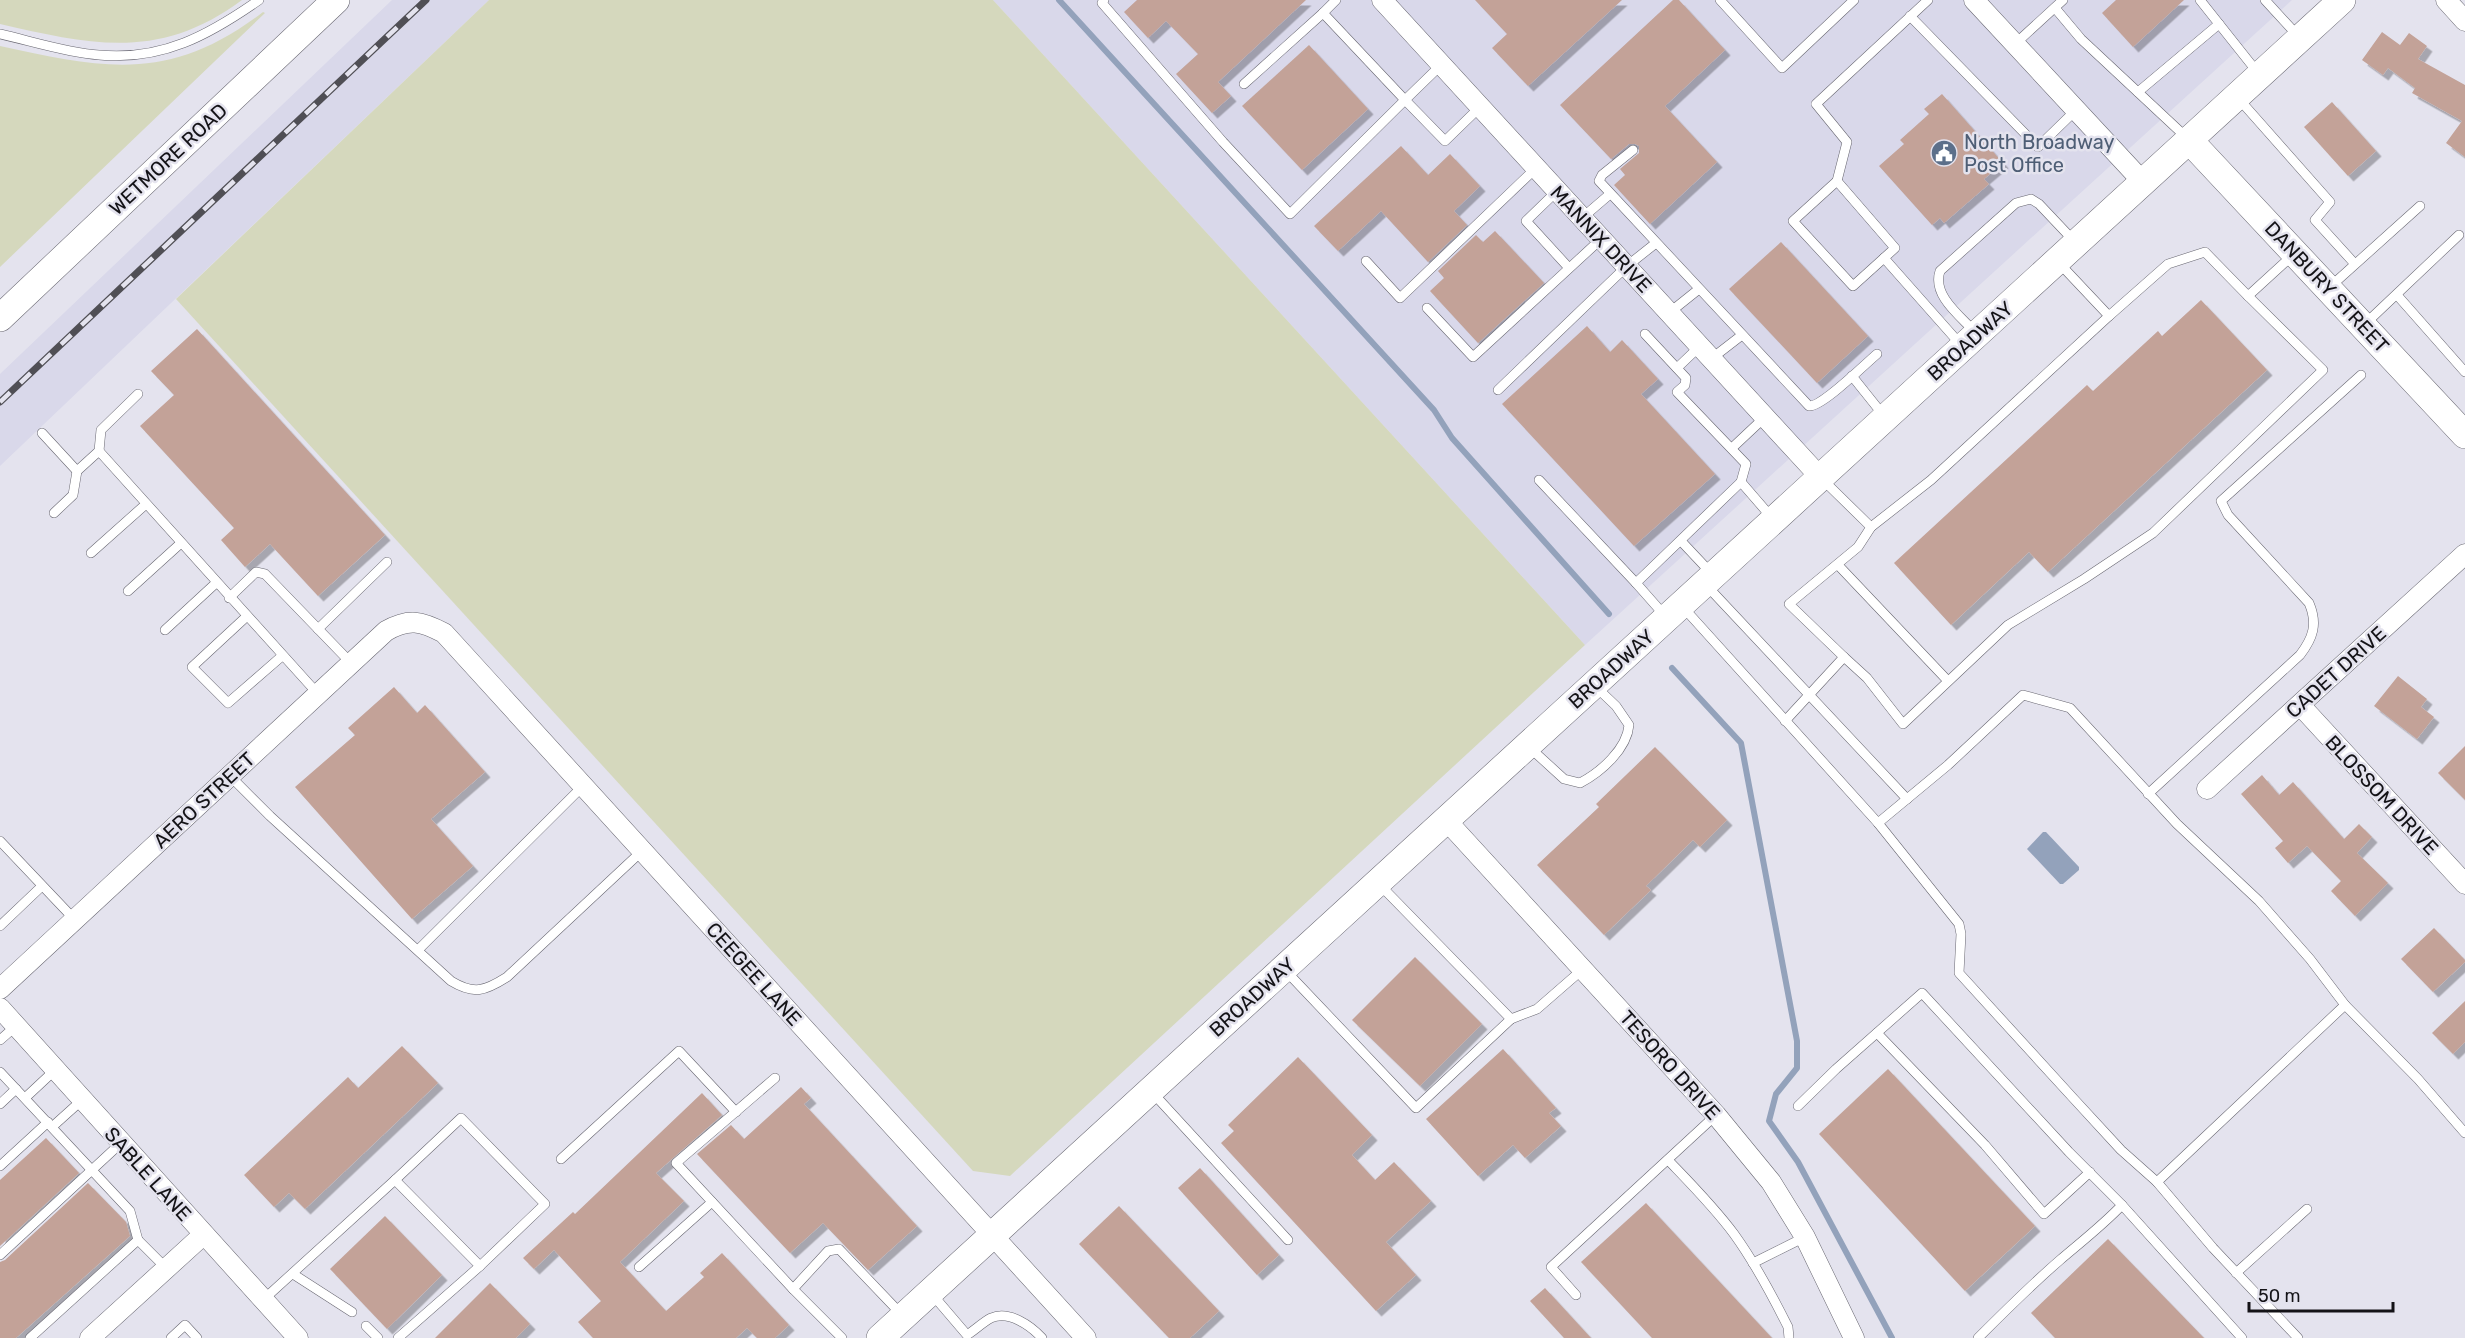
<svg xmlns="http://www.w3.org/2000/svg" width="2465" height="1338" font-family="Rubik,sans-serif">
	<defs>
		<filter id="shadow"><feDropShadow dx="5.5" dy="5.5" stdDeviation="0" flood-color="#0004"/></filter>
	</defs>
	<rect width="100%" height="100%" fill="#e4e3ee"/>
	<g fill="#d9d8ea">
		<polygon points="392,0 489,0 0,466 0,374"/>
		<polygon points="993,0 2292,0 1585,645"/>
	</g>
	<g fill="#d5d8bd">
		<path d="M0 0H242C160 61 92 45 0 24Z"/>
		<polygon points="489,0 993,0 1585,645 1010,1176 973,1171 176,299"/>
		<path d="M263 12 265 13 0 267V46C106 69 170 83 263 12Z"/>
	</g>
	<polygon fill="#93a2bb" points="2043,832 2046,832 2079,867 2079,870 2063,884 2060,884 2027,849"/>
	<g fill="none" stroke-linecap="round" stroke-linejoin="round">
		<g stroke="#93a2bb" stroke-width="6">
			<polyline points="1059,0 1434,410 1452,438 1609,614"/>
			<polyline points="1672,668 1741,743 1797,1041 1797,1068 1776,1094 1769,1121 1798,1162 1892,1338"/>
		</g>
	</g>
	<g fill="#c3a298" filter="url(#shadow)">
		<polygon points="1137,0 1306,0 1218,82 1231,96 1212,113 1176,74 1198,54 1166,21 1148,38 1124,12"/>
		<polygon points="1475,0 1622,0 1528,86 1492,48 1507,34"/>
		<polygon points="1673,0 1679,0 1725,50 1665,106 1717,162 1650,224 1614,185 1625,175 1620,169 1639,153 1639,146 1635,144 1629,144 1611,159 1560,105"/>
		<polygon points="2116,0 2184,0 2133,47 2102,13"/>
		<polygon points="2382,32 2400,45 2409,33 2427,46 2418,59 2465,85 2465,157 2446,143 2462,121 2412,93 2415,88 2388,68 2383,75 2362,60"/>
		<polygon points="1309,45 1368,109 1302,170 1242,106"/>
		<polygon points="1942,94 2003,163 1984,179 1989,184 1944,223 1940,218 1932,225 1879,166 1904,144 1900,140 1929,114 1924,109"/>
		<polygon points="2332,102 2376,151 2348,176 2304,127"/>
		<polygon points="1401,146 1428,175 1450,154 1480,186 1454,211 1467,225 1428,262 1381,211 1338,251 1314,226"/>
		<polygon points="1495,231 1544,283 1478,343 1430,291 1444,278 1438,271 1476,235 1483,242"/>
		<polygon points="1781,242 1868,336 1817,383 1729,289"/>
		<polygon points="2201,300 2267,370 2048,572 2029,552 1951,625 1894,563 2087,385 2093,391 2158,331 2162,336"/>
		<polygon points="1587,326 1610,352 1622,340 1658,379 1641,394 1715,474 1634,546 1502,404"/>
		<polygon points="197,329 385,535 318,596 270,544 245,567 221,540 234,528 140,426 174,395 151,371"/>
		<polygon points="2398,676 2427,699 2421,707 2434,717 2417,739 2374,706"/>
		<polygon points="394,687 417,713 425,705 485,772 431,819 473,866 412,919 295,787 355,735 348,728"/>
		<polygon points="2465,746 2465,800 2438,773"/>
		<polygon points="1655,747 1727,820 1700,847 1693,840 1646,886 1651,890 1604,935 1537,865 1599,807 1596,804"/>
		<polygon points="2262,775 2279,795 2293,782 2344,839 2359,824 2372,837 2357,853 2388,883 2355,916 2331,891 2341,881 2307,846 2288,863 2275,848 2283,841 2241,794"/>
		<polygon points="2434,928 2465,960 2465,962 2433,992 2401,959"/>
		<polygon points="1415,957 1482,1024 1420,1086 1352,1020"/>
		<polygon points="2465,1001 2465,1042 2453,1054 2432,1033"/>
		<polygon points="402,1046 438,1083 305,1209 289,1193 274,1207 244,1175 348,1077 358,1088"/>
		<polygon points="1503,1049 1556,1108 1549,1113 1561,1126 1525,1158 1513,1145 1478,1176 1426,1119"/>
		<polygon points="1298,1057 1372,1135 1352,1155 1375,1180 1394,1162 1431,1201 1386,1242 1416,1275 1376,1311 1221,1143 1234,1131 1228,1125"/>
		<polygon points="1888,1069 2035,1226 1965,1291 1819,1134"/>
		<polygon points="801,1087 811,1098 804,1104 917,1226 868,1270 823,1223 790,1253 697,1154 731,1125 744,1139"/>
		<polygon points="702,1093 722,1115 656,1173 684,1201 620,1262 666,1311 704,1277 700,1273 722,1253 789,1325 775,1338 757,1338 747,1328 736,1338 593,1338 578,1322 601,1301 554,1250 534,1269 523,1258 573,1212 575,1214"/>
		<polygon points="46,1138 79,1173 0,1246 0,1180"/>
		<polygon points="1200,1168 1279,1255 1257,1275 1178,1188"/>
		<polygon points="88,1183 126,1222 130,1236 16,1338 0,1338 0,1262 5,1260"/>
		<polygon points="1646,1203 1772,1338 1652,1338 1581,1262"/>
		<polygon points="1119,1206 1219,1311 1190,1338 1169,1338 1079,1244"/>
		<polygon points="385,1216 442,1275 387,1329 330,1269"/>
		<polygon points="2108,1239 2204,1338 2055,1338 2031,1313"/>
		<polygon points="490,1283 530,1324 516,1338 435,1338"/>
		<polygon points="1545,1288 1591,1338 1564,1338 1530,1301"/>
	</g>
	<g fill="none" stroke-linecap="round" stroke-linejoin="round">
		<defs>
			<g id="lane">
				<polyline points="1104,0 1102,3 1223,142 1290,214 1405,100 1445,141 1480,107"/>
				<polyline points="1336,0 1323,13 1405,100 1441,65"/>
				<polyline points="1720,0 1782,68 1854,0"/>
				<polyline points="2200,0 2258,73"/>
				<polyline points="2265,0 2298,36"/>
				<polyline points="2055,8 2081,39 2187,138"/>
				<polyline points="1910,16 2038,147 2076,110"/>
				<path d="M0 34C31 41 68 53 99 55 162 61 209 35 259 0"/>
				<polyline points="2015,44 2063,0"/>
				<polyline points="1244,84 1323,13"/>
				<polyline points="2138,92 2219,24"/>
				<polyline points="2238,98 2330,202 2315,220 2354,263"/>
				<path d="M1633 150 1602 175 1599 181 1809 406C1822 407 1864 365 1877 354"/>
				<polyline points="1837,181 1895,248 1884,258 1961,345"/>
				<polyline points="1557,191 1526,221 1569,268"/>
				<polyline points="1582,218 1610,194"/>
				<polyline points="1884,258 1853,286 1793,221 1837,181 1847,142 1816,104 1928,0"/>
				<polyline points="1366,261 1400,298 1536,168"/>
				<polyline points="2331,286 2420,206"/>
				<polyline points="2397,295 2465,372"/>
				<polyline points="1427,308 1473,357 1601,239"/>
				<polyline points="1669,313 1699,289"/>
				<polyline points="2109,316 2168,264 2205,252 2248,296 2294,254"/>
				<polyline points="2365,324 2459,235"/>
				<path d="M1975 332C1959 315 1932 295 1940 271L2016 203 2031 199 2039 204 2074 241"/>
				<polyline points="1711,359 1742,335"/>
				<polyline points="1677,368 1700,346"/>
				<polyline points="1852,376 1884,416"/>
				<polyline points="1498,390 1627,266 1656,243"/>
				<polyline points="42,433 77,471"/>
				<polyline points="1732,448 1765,417"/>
				<polyline points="99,451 101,430 138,394"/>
				<polyline points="1539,480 1636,583 1741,482 1746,464 1677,392 1685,385 1686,378 1645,334"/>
				<polyline points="1741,482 1773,519"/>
				<polyline points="54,513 73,495 77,471 99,451 318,694"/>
				<polyline points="1871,527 1931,480 2109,316 2060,264"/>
				<polyline points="1681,541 1712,574"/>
				<polyline points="91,553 146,504"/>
				<polyline points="1838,565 1948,681"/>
				<polyline points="1636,583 1666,617"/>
				<polyline points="1707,586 1907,799"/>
				<polyline points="128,591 181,543"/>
				<polyline points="229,598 256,572 265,574 351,663"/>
				<polyline points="1682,606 1878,823 1959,924 1961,934 1959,973 2074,1099 2121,1150 2157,1182 2213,1248 2298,1338"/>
				<polyline points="246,617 192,667 228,703 282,656"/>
				<polyline points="318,629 387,562"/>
				<polyline points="165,630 216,583"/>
				<polyline points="1844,657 1867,678 1903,724 2008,625 2084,579 2153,533 2323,370 2248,296"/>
				<polyline points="1785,721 1844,657 1789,604 1858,547 1871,527 1821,478"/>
				<path d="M1529 747 1564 779 1580 783C1601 772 1627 749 1629 725L1616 706 1595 686"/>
				<path d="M230 776 270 816 451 981C474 995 485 991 507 977L642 851"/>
				<path d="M2148 794 2300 655C2313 638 2318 624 2309 603L2228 515 2221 501 2361 375"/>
				<polyline points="1878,823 1948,765 2023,695 2070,708 2177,824 2259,901 2310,959 2345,1005 2418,1079 2465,1133"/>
				<polyline points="0,841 75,920"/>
				<polyline points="0,926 42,886"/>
				<polyline points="418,950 583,786"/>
				<polyline points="1285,970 1416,1108 1511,1019 1379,884"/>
				<polyline points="1511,1019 1537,1009 1583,969"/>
				<polyline points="1877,1033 1985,1145 2044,1214 2090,1172"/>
				<polyline points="0,1040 16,1026"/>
				<polyline points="0,1072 130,1211 138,1240"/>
				<polyline points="775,1078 676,1163 793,1289"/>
				<polyline points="1152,1092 1288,1240"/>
				<polyline points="25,1098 55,1070"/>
				<polyline points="0,1104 16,1089"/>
				<path d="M1798 1106 1836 1069 1922 993 2069 1152 2122 1205C2103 1225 2081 1242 2060 1260 2031 1285 2005 1311 1978 1338"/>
				<polyline points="52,1127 82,1100"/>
				<polyline points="561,1159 679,1051 736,1112"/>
				<path d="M1668 1160C1691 1184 1714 1207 1734 1234 1755 1263 1772 1295 1788 1327L1789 1338"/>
				<polyline points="0,1166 48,1122"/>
				<polyline points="395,1180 461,1118 545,1204 480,1266"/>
				<polyline points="2157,1182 2345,1005"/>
				<polyline points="2122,1205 2242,1338"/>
				<polyline points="0,1255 121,1143"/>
				<polyline points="1753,1263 1805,1237"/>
				<polyline points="639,1267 712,1202"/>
				<polyline points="2236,1273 2307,1209"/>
				<polyline points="293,1274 352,1312"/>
				<path d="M932 1294 967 1335C975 1330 983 1322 991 1318 1009 1310 1031 1326 1042 1338"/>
				<polyline points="1576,1295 1551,1267 1716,1115"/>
				<polyline points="263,1300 395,1180 480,1266 398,1338"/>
				<polyline points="366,1326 378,1338"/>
				<polyline points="30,1338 138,1240 166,1268"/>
				<polyline points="171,1338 185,1325 197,1338"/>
				<polyline points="842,1338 793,1289 828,1251 839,1249 902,1315"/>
			</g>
			<g id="street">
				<polyline points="1382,0 1820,477"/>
				<polyline points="1974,0 2143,182"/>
				<polyline points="2446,0 2465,21"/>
				<polyline points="2300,705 2465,884"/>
				<polyline points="2207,789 2465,554"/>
				<polyline points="1446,820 1716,1115 1771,1182 1805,1237 1854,1338"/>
				<path d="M0 989 386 631C409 618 421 621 444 633L1086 1338"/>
				<polyline points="0,1008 298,1338"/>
				<polyline points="90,1338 203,1235"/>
			</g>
			<g id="secondary">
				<polyline points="2189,140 2465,435"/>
				<polyline points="0,318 336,0"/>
				<polyline points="880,1338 2342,0"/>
			</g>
		</defs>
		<use href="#lane" stroke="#686771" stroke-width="10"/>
		<use href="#street" stroke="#686771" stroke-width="21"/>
		<use href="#secondary" stroke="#686771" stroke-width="28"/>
		<use href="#lane" stroke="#fff" stroke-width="9"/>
		<use href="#street" stroke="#fff" stroke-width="20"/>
		<use href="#secondary" stroke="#fff" stroke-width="27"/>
		<defs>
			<polyline id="rail" points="0,402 426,0"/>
		</defs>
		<use href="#rail" stroke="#504f55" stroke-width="7"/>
		<use href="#rail" stroke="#e4e3ee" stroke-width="4.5" stroke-dasharray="14" stroke-linecap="butt"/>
	</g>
	<defs>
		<symbol id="civic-disc" viewBox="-11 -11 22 22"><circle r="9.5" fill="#5c6f8a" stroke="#e4e3ee"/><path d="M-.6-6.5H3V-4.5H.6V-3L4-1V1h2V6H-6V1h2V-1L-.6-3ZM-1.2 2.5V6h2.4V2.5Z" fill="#fff"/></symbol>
	</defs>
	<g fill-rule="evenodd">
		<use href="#civic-disc" x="1929" y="138" width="30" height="30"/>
	</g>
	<g text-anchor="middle" stroke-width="5" stroke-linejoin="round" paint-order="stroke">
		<g font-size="20" fill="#4e5e75" stroke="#e4e3ee" text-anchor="start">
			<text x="1964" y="149">North Broadway<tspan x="1964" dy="23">Post Office</tspan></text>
		</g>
		<g font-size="20" fill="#141317" stroke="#e4e3ee">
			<text transform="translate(168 159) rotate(-43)" y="7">WETMORE ROAD</text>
			<text transform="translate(1601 239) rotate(47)" y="7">MANNIX DRIVE</text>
			<text transform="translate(2327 287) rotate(47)" y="7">DANBURY STREET</text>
			<text transform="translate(1970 341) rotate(-42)" y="7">BROADWAY</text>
			<text transform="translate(1611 669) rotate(-42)" y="7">BROADWAY</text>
			<text transform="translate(2336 672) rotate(-42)" y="7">CADET DRIVE</text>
			<text transform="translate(2382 795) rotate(47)" y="7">BLOSSOM DRIVE</text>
			<text transform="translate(204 800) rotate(-43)" y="7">AERO STREET</text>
			<text transform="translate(754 974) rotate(48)" y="7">CEEGEE LANE</text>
			<text transform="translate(1252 997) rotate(-42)" y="7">BROADWAY</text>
			<text transform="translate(1670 1065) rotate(48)" y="7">TESORO DRIVE</text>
			<text transform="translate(148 1174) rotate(48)" y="7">SABLE LANE</text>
		</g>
	</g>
	<path d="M2249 1302v9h144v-9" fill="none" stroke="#141317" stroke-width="3"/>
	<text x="2258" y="1302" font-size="18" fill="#141317" stroke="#e4e3ee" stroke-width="4.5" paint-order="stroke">50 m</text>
</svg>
